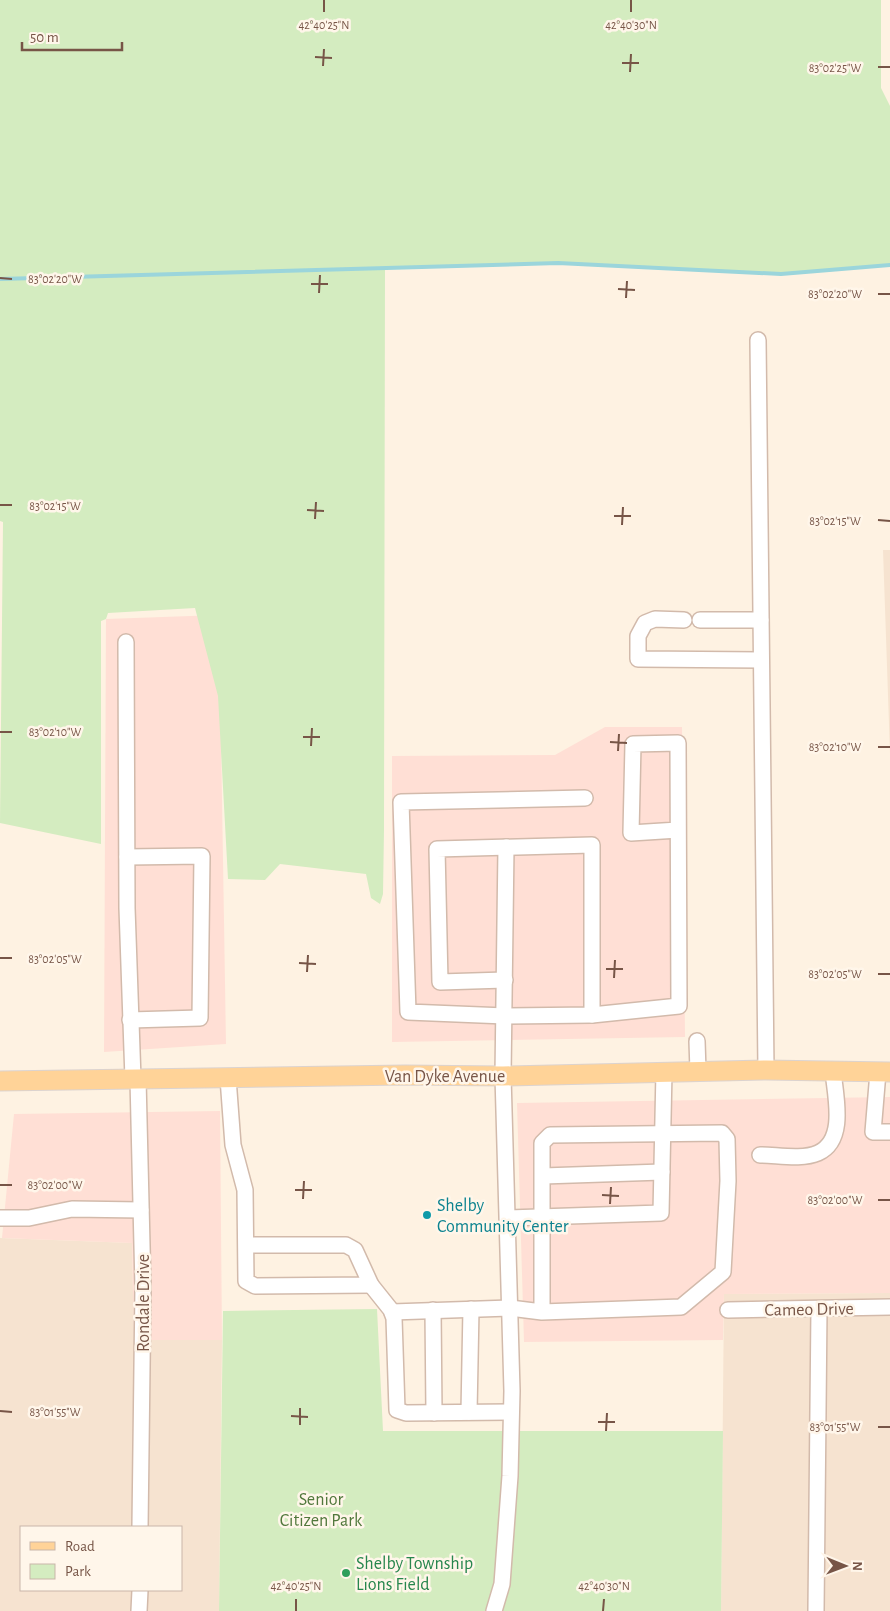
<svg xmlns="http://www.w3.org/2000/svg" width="890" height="1611" font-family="'Alegreya Sans',sans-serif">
	<rect width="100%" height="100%" fill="#fef2e2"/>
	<g fill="#f6e3d0" fill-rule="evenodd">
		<polygon points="883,550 890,550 890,753"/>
		<path d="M0 1238 132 1243 134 1340H222L219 1611H0ZM21 1527H181V1590H21Z"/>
		<polygon points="890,1293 890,1611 721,1611 724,1294"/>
	</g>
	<g fill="#ffdfd5">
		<polygon points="219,615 226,1044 104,1052 106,619"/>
		<polygon points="605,727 682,727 685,1037 392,1042 392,756 555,755"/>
		<polygon points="890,1097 890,1293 724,1294 723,1340 524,1342 517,1103"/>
		<polygon points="220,1111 222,1340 134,1340 132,1243 2,1238 14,1114"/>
	</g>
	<g fill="#d4ecc0">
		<polygon points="0,0 881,0 881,88 890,106 890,265 781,274 558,263 385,268 384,830 383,894 380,904 371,898 366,874 280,864 265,880 228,879 218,696 195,608 108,613 106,619 101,621 101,844 0,823 3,522 0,521"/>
		<polygon points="377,1309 383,1431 723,1431 721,1611 219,1611 223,1311"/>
	</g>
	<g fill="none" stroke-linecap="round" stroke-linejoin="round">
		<polyline stroke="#9bd5db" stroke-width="4" points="0,279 558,263 781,274 890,265"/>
		<defs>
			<g id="minor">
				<polyline points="758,340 766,1070"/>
				<polyline points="684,620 655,619 645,623 638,636 638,659 761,660"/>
				<polyline points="700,620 761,620"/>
				<polyline points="126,642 127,908 133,1079"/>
				<polyline points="585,798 401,802 408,1012 505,1016 592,1015 679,1006 678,743 633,744 631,833 678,830"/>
				<polyline points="127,857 202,856 200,1018 130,1020"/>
				<polyline points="505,980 440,982 437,849 592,845 592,1015"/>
				<polyline points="697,1041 698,1071"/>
				<polyline points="878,1072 873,1132 890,1132"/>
				<polyline points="228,1078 233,1145 245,1190 246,1281 255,1286 371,1285 355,1250 346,1245 246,1245"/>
				<polyline points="138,1079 143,1287 140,1527"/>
				<path d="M760 1155C777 1155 802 1160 818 1153 847 1140 835 1095 833 1071"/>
				<polyline points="543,1176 662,1172"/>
				<polyline points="0,1218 29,1218 72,1209 141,1210"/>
				<polyline points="508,1218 661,1213 664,1071"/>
				<polyline points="371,1285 391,1310 394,1318 397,1410 406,1413 511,1412"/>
				<polyline points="433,1310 434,1413"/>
				<polyline points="728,1310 890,1307"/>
				<polyline points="392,1312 510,1308 542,1312 681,1307 723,1272 728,1181 727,1139 722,1133 550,1135 542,1143 542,1312"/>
				<polyline points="469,1412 471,1309"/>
				<polyline points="139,1611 140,1590"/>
				<polyline points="494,1611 502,1584 510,1476 512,1391 503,1076 506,847"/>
				<polyline points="816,1611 819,1309"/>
			</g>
			<polyline id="major" points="0,1081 405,1075 503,1076 766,1070 890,1072"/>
		</defs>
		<use href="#minor" stroke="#d2baab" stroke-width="18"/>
		<use href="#major" stroke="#dcd3cf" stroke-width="21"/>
		<use href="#minor" stroke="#fff" stroke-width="15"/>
		<use href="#major" stroke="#ffd398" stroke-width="19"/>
	</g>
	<path fill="none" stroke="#775547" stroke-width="2" d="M324 12V0M631 12V0M315 57 332 58M622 63H639M323 66 324 49M878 67H890M630 72 631 54M0 278 12 279M311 284H328M618 289 635 290M319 293 320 275M878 294H890M626 298 627 281M0 505H12M307 510 324 511M614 516H631M315 519 316 502M878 520 890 521M622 525 623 507M0 732H12M303 737H320M610 742 627 743M311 746 312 728M878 747H890M618 751 619 734M0 958H12M299 963 316 964M606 969H623M307 972 308 955M878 974H890M614 978 615 960M0 1185H12M295 1190H312M602 1195 619 1196M303 1199 304 1181M878 1200H890M610 1204 611 1187M0 1411 12 1412M291 1416 308 1417M598 1422H615M300 1425V1408M878 1427H890M606 1431 607 1413M296 1611V1599M603 1611 604 1599"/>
	<circle fill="#0f9aa8" stroke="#fff6ea" stroke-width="2" cx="427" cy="1215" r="5"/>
	<circle fill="#2e9e5b" stroke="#fff6ea" stroke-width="2" cx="346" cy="1573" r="5"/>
	<g text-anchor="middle" stroke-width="5" stroke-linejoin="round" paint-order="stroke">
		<g font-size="18" fill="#775547" stroke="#fff6ea">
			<text x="445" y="1082">Van Dyke Avenue</text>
			<text transform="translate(143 1303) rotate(-90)" y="6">Rondale Drive</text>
			<text transform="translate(809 1309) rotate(-1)" y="6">Cameo Drive</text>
		</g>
		<g font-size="18" fill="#0d838f" stroke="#fff6ea" text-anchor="start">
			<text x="437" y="1211">Shelby<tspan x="437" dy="21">Community Center</tspan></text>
		</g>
		<g font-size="18" fill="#51783c" stroke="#fff6ea">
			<text x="321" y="1505">Senior<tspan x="321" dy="21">Citizen Park</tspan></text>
		</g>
		<g font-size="18" fill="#27864d" stroke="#fff6ea" text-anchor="start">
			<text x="356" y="1569">Shelby Township<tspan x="356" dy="21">Lions Field</tspan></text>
		</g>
	</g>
	<g font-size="12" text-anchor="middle" fill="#775547" stroke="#fff6ea" stroke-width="5" stroke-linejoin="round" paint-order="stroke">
		<text x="324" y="29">42°40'25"N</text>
		<text x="631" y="29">42°40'30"N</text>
		<text x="835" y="72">83°02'25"W</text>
		<text x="55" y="283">83°02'20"W</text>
		<text x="835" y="298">83°02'20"W</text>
		<text x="55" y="510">83°02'15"W</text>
		<text x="835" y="525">83°02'15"W</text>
		<text x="55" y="736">83°02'10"W</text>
		<text x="835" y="751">83°02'10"W</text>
		<text x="55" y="963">83°02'05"W</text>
		<text x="835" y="978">83°02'05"W</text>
		<text x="55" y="1189">83°02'00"W</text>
		<text x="835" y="1204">83°02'00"W</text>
		<text x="55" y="1416">83°01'55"W</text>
		<text x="835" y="1431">83°01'55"W</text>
		<text x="296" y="1590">42°40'25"N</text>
		<text x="604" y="1590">42°40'30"N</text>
	</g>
	<rect x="20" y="1526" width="162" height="65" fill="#fff6ea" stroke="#c9b6a9"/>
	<rect x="30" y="1542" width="25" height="8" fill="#ffd398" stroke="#c9b6a9"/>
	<text x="65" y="1551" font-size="15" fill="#775547">Road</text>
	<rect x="30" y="1564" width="25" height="15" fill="#d4ecc0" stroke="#c9b6a9"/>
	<text x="65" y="1576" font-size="15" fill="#775547">Park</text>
	<g transform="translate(845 1566) rotate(91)" stroke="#fff6ea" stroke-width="4" paint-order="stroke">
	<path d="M0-4L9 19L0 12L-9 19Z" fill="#775547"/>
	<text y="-8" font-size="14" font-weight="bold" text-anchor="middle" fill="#775547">N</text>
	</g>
	<path d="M22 42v8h100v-8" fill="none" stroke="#775547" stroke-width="2.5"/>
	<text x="30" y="42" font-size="15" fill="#775547" stroke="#fff6ea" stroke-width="4" paint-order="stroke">50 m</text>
</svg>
